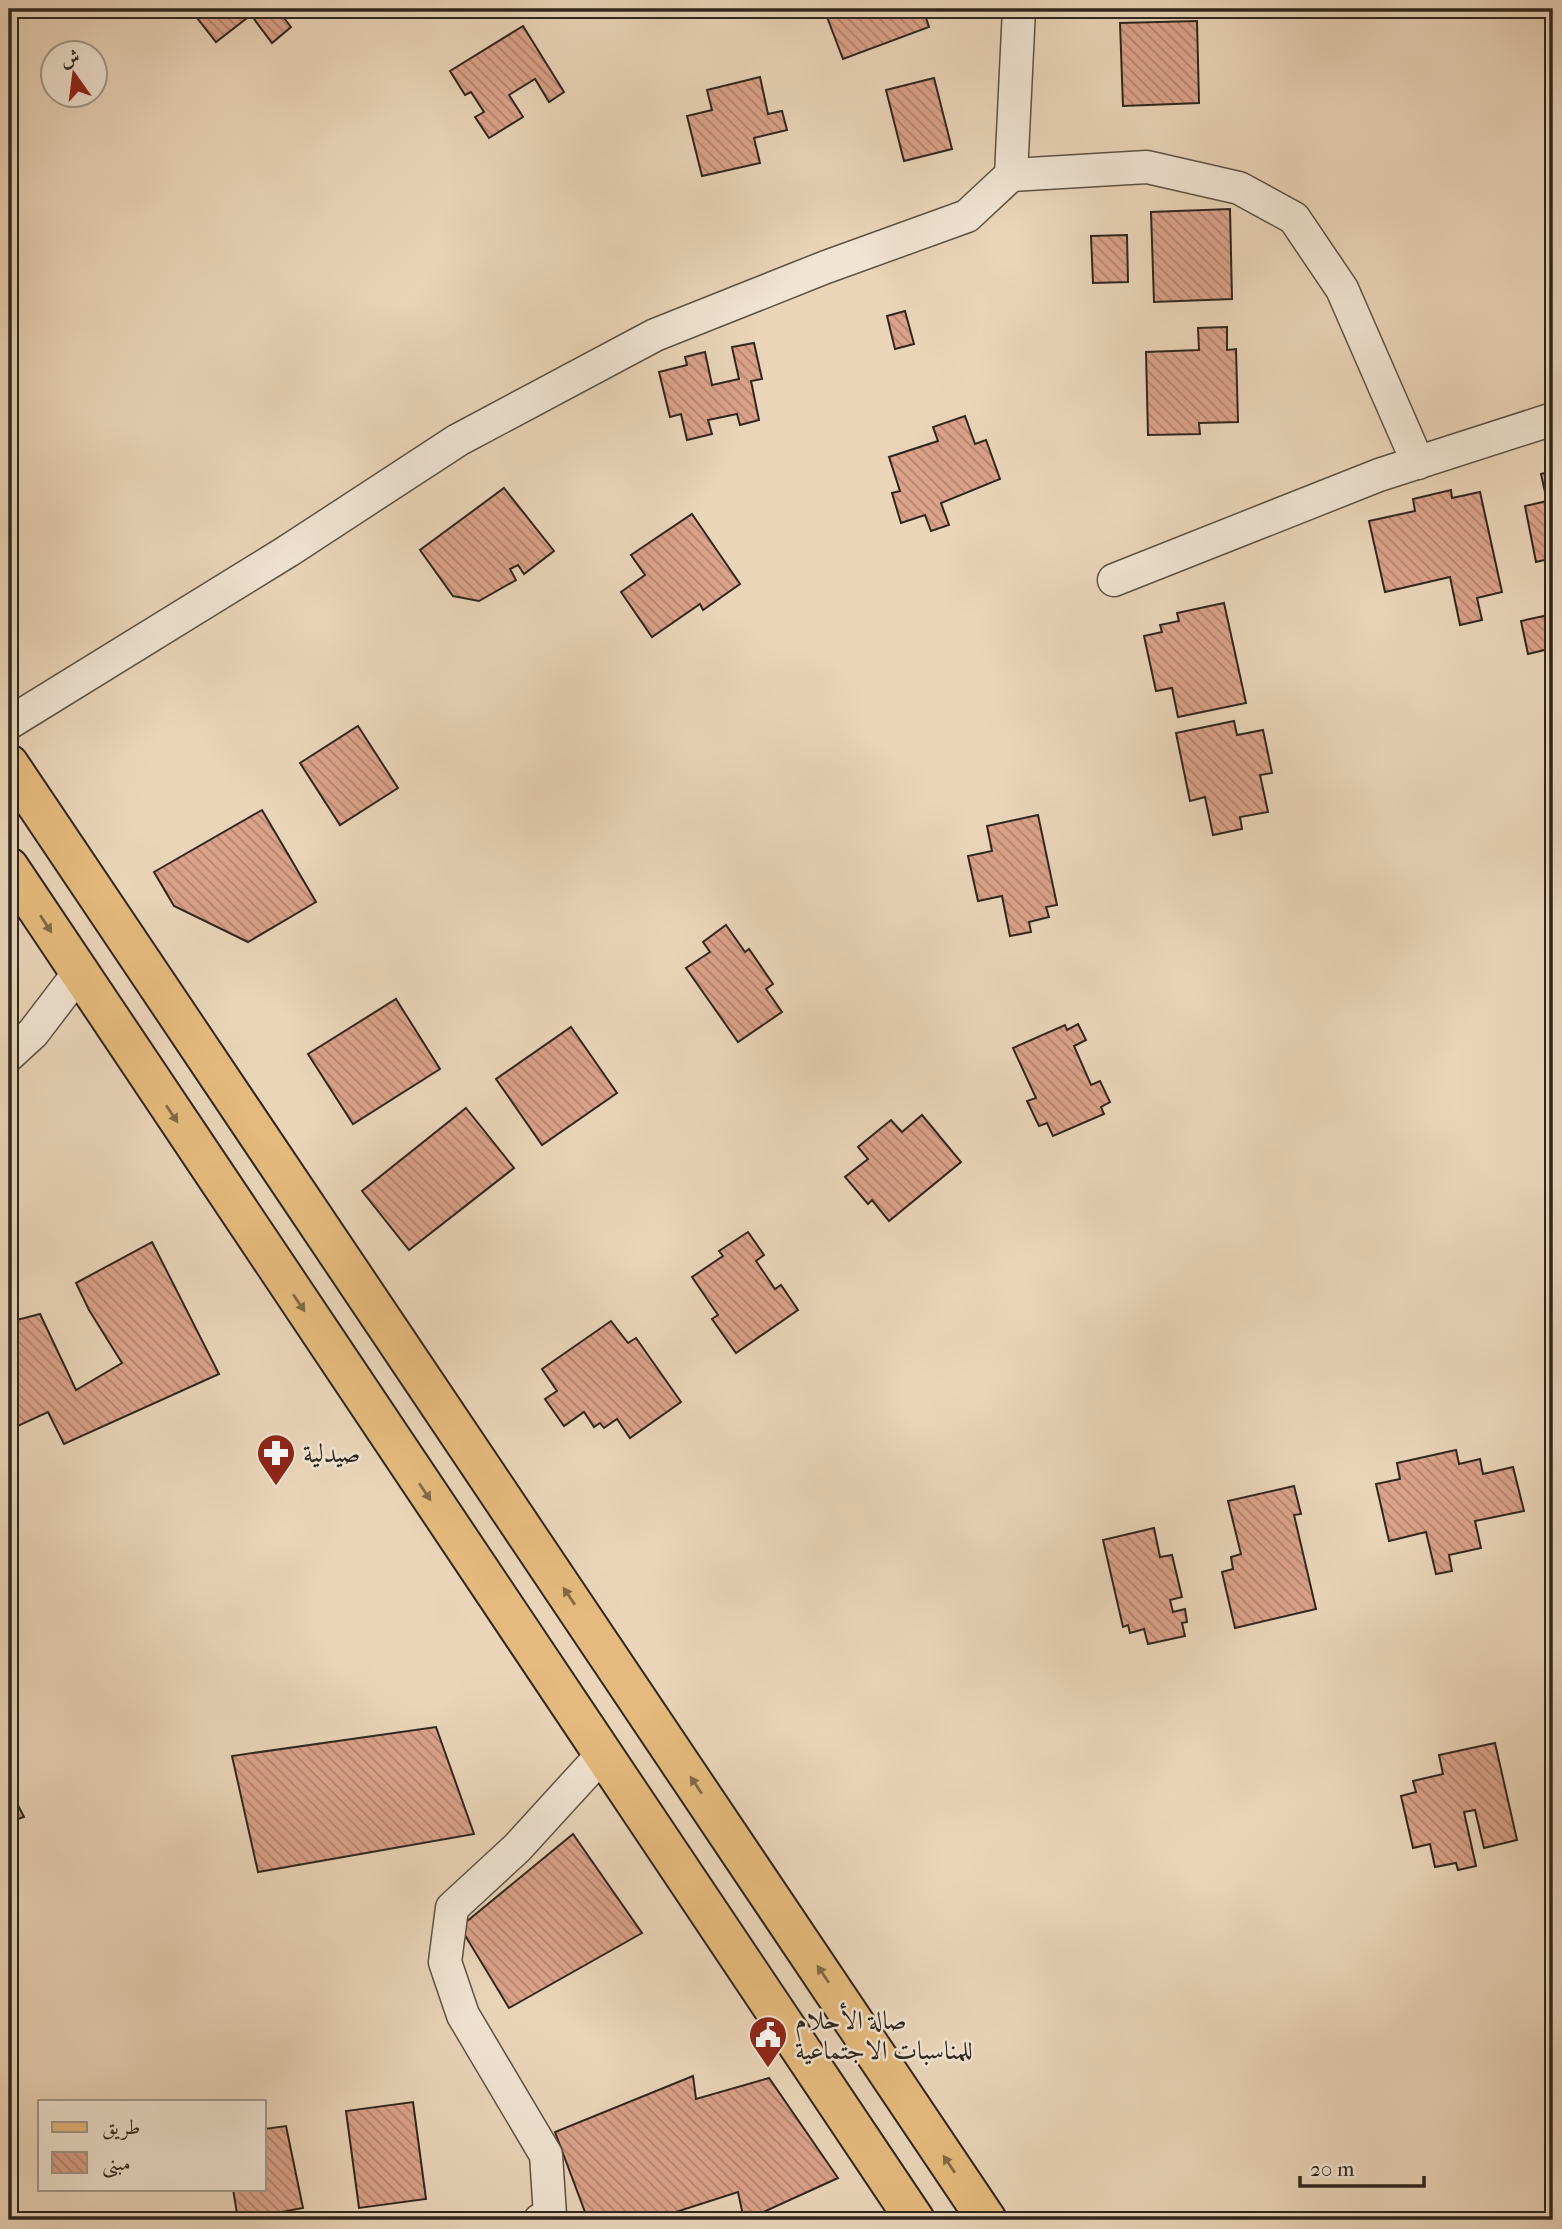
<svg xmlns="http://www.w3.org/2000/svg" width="1562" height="2229" font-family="'IM FELL French Canon',Amiri,serif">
	<defs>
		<pattern id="building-back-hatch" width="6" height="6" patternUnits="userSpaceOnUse" patternTransform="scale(1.75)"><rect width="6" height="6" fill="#dca28a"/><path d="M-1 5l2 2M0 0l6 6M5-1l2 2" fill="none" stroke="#b38470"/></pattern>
	</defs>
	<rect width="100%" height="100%" fill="#ead5b9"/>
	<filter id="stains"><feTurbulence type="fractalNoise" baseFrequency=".00286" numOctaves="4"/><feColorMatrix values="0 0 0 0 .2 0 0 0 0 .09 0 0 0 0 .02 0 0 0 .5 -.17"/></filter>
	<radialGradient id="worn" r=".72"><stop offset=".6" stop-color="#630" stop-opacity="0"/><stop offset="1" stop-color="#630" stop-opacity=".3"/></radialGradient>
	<g fill="url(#building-back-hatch)" stroke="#2f271e" stroke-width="2">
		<polygon points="190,9 277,9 291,27 272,43 251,15 216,42"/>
		<polygon points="824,9 923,9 929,27 843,59"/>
		<polygon points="1197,21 1199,103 1123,106 1120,23"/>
		<polygon points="523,26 564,92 549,102 535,79 509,95 523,117 489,138 475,117 484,112 471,92 465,95 450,71"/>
		<polygon points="760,77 768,114 782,111 787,130 754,138 760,163 702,176 687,116 712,110 707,90"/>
		<polygon points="934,78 952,149 904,161 886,90"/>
		<polygon points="1230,209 1232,299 1154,302 1151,212"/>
		<polygon points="1127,235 1128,282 1093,283 1091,236"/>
		<polygon points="905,311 914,344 895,349 887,316"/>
		<polygon points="1227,327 1227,350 1236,349 1238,422 1199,423 1200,434 1148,435 1146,352 1199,350 1198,328"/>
		<polygon points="754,343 762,379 751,381 759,420 740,425 737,414 708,420 712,434 687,440 681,414 670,417 659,372 687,365 685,357 705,352 712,385 739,379 732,347"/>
		<polygon points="965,416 975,444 986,440 1000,479 941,503 949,525 931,531 925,515 901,523 892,493 900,491 889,457 938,441 933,427"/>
		<polygon points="1553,471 1553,558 1536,562 1525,506 1547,501 1541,474"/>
		<polygon points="504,488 554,551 524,574 518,565 510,569 516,580 479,601 453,596 420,550"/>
		<polygon points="1451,490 1452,498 1480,492 1502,592 1477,598 1482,620 1460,625 1450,577 1385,592 1369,521 1415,511 1413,499"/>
		<polygon points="692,514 740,584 703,610 700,604 652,637 621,592 645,575 631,555"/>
		<polygon points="1224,603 1246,703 1178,717 1172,688 1156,691 1144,636 1162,632 1160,625 1179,621 1177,613"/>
		<polygon points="1553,614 1553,648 1528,654 1521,621"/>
		<polygon points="1234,721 1237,735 1263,730 1272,773 1260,775 1268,812 1240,817 1242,829 1213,835 1205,797 1190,801 1176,733"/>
		<polygon points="358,726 398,788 340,825 300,763"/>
		<polygon points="262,810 316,902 248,942 174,906 154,872"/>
		<polygon points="1038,815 1057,905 1046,907 1049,917 1029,922 1031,932 1010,936 1002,896 978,901 968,856 992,851 987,826"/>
		<polygon points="726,925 745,952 749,949 773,984 766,989 782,1012 738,1042 686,968 710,952 703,942"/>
		<polygon points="396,999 440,1069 353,1124 308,1054"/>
		<polygon points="1078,1024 1086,1040 1074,1046 1091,1085 1100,1081 1110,1102 1101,1107 1104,1114 1053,1136 1047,1123 1039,1126 1027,1101 1036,1098 1013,1048 1065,1025 1067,1030"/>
		<polygon points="571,1027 617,1093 542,1145 496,1079"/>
		<polygon points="466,1108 514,1168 409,1250 362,1191"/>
		<polygon points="922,1115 961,1162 889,1221 872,1200 868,1204 845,1177 868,1159 858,1147 891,1120 902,1132"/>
		<polygon points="748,1232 764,1255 756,1261 775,1289 781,1285 798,1310 736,1353 712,1319 718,1315 692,1277 723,1256 719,1251"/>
		<polygon points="152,1242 219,1374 64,1444 48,1412 9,1430 9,1322 40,1314 76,1390 122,1363 89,1310 76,1283"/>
		<polygon points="611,1321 628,1343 636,1338 681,1402 630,1438 617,1419 604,1428 600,1423 594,1427 584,1412 564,1426 545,1399 557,1391 542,1369"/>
		<polygon points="1456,1450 1459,1464 1480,1459 1483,1474 1513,1467 1524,1511 1475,1521 1481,1548 1449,1555 1452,1571 1436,1574 1426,1532 1389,1541 1376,1484 1400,1479 1397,1463"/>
		<polygon points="1294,1486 1301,1514 1294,1515 1316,1609 1235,1628 1222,1572 1233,1569 1231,1557 1241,1554 1228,1501"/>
		<polygon points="1154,1528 1160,1557 1172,1555 1182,1597 1170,1600 1173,1612 1185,1609 1187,1622 1182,1623 1185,1636 1148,1644 1144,1629 1130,1633 1128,1625 1123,1627 1103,1540"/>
		<polygon points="436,1727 474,1834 258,1872 232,1756"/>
		<polygon points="1495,1743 1517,1840 1484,1848 1475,1810 1464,1812 1476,1866 1458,1870 1456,1863 1435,1867 1430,1844 1413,1848 1401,1796 1416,1792 1413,1781 1443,1774 1439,1755"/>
		<polygon points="9,1788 24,1817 9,1822"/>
		<polygon points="573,1834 642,1933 509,2008 460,1927"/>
		<polygon points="693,2076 696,2099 769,2078 838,2178 746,2220 744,2220 738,2192 651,2220 588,2220 555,2132"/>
		<polygon points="413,2102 426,2199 359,2208 346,2111"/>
		<polygon points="286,2126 303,2208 238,2220 233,2189 264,2189 264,2129"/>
	</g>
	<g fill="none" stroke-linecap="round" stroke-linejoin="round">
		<defs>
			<g id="minor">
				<polyline points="1011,175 1147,167 1239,188 1294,218 1342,289 1418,463"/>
				<polyline points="1114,580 1379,475 1553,419"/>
				<polyline points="9,723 288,551 458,440 655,335 826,267 967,216 1011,175 1019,9"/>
				<polyline points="9,1055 33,1033 78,974"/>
				<polyline points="540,2220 550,2215 546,2155 463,2015 445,1962 452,1908 517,1848 602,1755"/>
			</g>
			<g id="primary">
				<polyline points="9,764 987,2220"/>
				<polyline points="9,867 915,2220"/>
			</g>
		</defs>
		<use href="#minor" stroke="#5e5245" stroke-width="35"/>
		<use href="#primary" stroke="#2f271e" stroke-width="42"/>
		<use href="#minor" stroke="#f1e4d2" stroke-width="32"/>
		<use href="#primary" stroke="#e5ba7c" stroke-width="38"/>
	</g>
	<defs><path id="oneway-solid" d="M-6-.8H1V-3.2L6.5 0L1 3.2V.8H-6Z" transform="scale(1.75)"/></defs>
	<g fill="#816948">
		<use href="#oneway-solid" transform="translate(46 924) rotate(57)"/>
		<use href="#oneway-solid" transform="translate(172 1114) rotate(56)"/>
		<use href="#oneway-solid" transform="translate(299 1303) rotate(56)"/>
		<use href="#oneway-solid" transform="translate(425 1492) rotate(56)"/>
		<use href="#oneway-solid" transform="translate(569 1596) rotate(-124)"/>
		<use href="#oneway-solid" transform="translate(696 1785) rotate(-124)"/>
		<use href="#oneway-solid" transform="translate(823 1974) rotate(-124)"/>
		<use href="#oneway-solid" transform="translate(949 2164) rotate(-124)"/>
	</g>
	<defs>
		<symbol id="pharmacy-pin" viewBox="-11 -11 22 30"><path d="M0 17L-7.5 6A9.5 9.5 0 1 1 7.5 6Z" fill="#8f2418" stroke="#f1e4d2"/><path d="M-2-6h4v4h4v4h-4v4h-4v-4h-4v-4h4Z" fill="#fff"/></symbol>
		<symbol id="civic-pin" viewBox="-11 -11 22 30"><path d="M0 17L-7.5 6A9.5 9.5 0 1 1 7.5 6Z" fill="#8f2418" stroke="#f1e4d2"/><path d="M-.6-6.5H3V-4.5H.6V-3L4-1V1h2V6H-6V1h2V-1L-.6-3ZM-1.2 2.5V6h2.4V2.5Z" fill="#fff"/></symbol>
	</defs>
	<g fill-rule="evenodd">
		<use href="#pharmacy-pin" x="254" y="1431" width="44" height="60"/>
		<use href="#civic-pin" x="746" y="2013" width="44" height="60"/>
	</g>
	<g text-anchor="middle" stroke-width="5" stroke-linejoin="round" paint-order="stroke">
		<g font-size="26" fill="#2f271e" stroke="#f1e4d2" text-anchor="start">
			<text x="303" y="1462">صيدلية</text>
			<text x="795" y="2029">صالة الأحلام<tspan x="795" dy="30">للمناسبات الاجتماعية</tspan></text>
		</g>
	</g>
	<rect width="1562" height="2229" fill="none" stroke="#ead5b9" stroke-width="35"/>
	<rect x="10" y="10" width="1541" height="2208" fill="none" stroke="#2f271e" stroke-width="3.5"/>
	<rect x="18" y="18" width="1527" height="2194" fill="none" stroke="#2f271e" stroke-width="2"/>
	<rect x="38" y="2100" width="228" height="91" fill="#f1e4d2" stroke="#a3988a" stroke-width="2"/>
	<rect x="52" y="2122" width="35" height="10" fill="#e5ba7c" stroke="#a3988a" stroke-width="2"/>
	<text x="102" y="2134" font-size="21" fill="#2f271e">طريق</text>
	<rect x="52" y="2152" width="35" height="21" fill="url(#building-back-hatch)" stroke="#a3988a" stroke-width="2"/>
	<text x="102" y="2170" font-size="21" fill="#2f271e">مبنى</text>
	<g transform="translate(74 74) rotate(346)"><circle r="33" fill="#f1e4d2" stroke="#a3988a" stroke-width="2"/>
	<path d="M0-5L12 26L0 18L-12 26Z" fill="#8f2418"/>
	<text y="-10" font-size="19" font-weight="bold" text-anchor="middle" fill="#2f271e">ش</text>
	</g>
	<path d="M1300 2176v10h124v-10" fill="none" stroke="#2f271e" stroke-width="3.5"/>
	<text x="1310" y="2176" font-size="21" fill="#2f271e" stroke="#f1e4d2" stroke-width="5" paint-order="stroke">20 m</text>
	<rect width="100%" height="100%" filter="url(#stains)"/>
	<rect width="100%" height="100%" fill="url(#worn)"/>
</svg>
